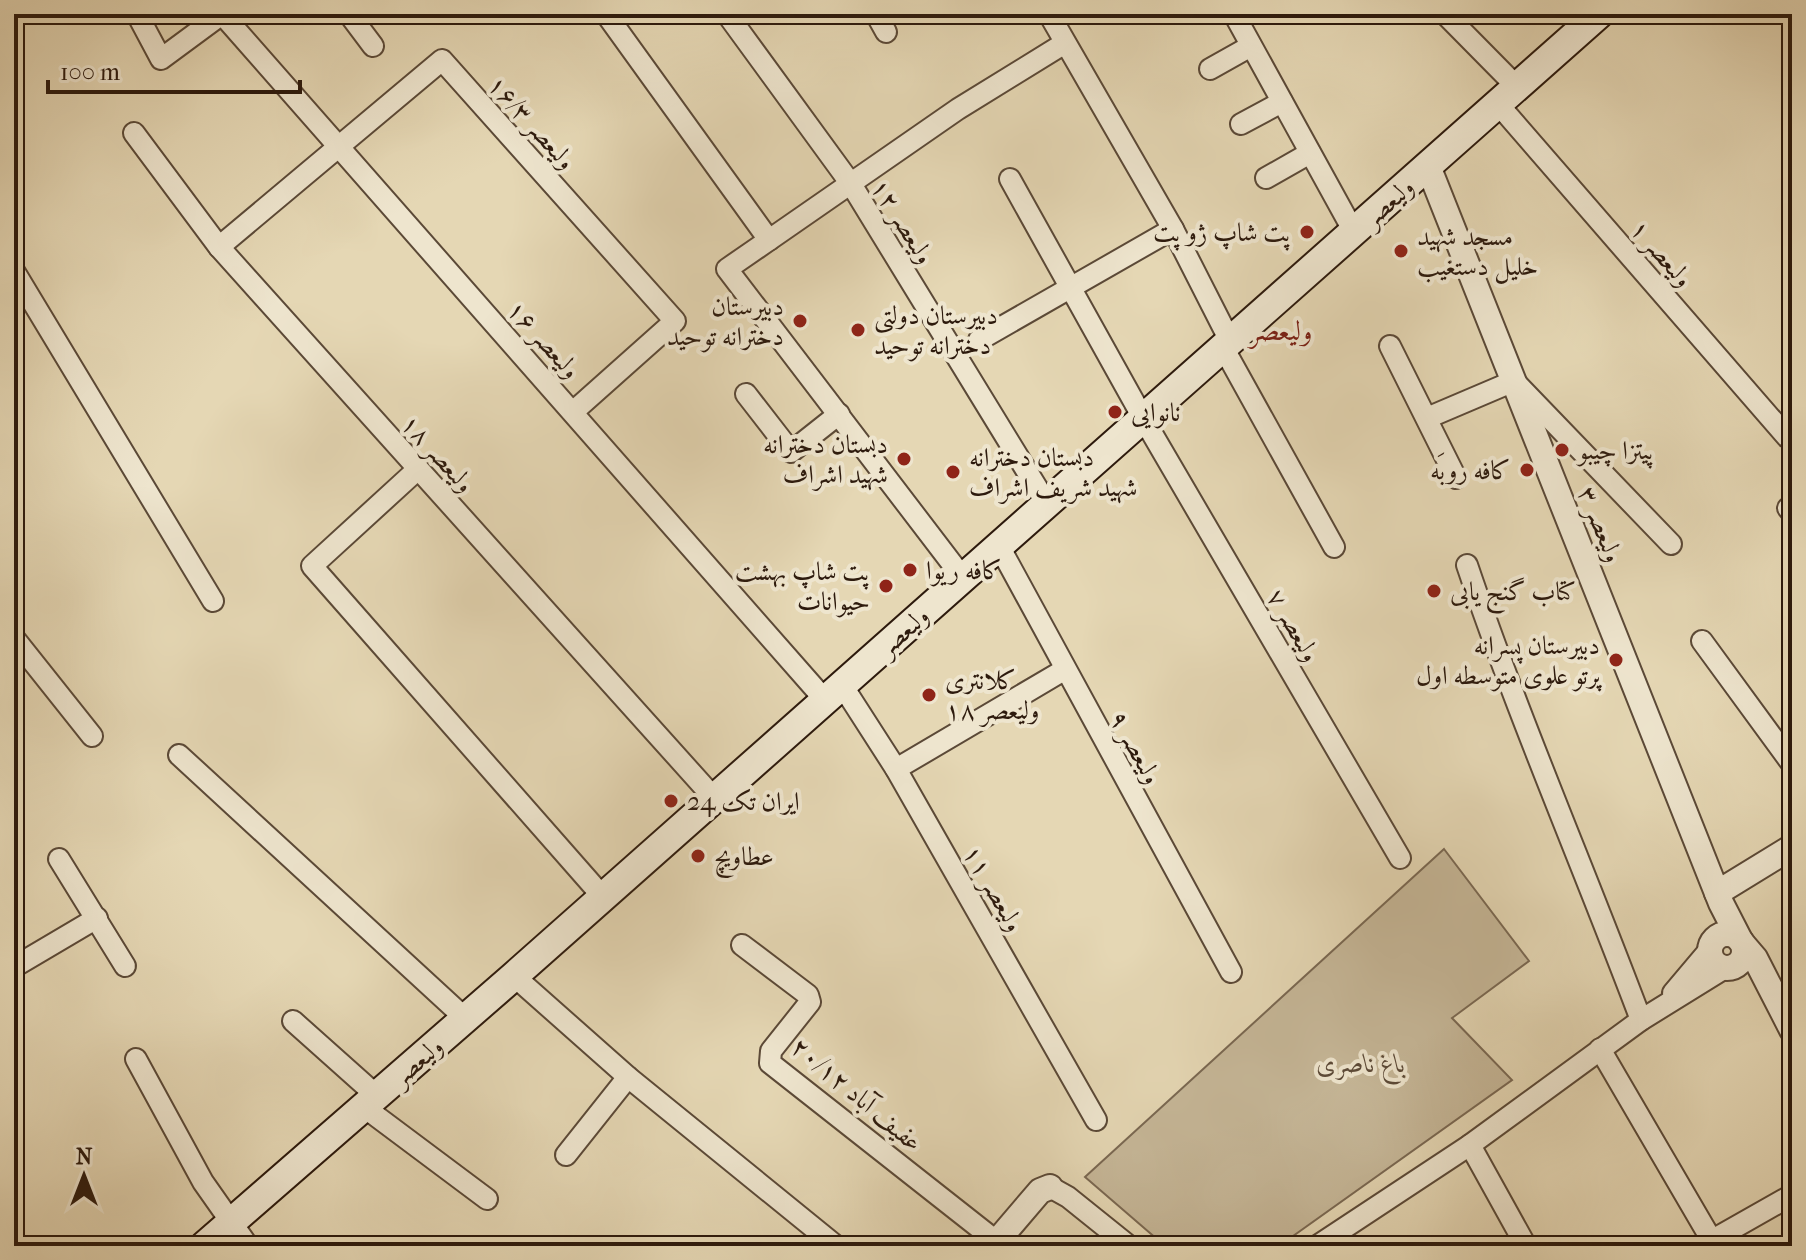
<svg xmlns="http://www.w3.org/2000/svg" width="1806" height="1260" font-family="'IM FELL French Canon',Amiri,serif">
	<rect width="100%" height="100%" fill="#e5d7b4"/>
	<filter id="stains"><feTurbulence type="fractalNoise" baseFrequency=".0025" numOctaves="4"/><feColorMatrix values="0 0 0 0 .2 0 0 0 0 .09 0 0 0 0 .02 0 0 0 .5 -.17"/></filter>
	<radialGradient id="worn" r=".72"><stop offset=".6" stop-color="#630" stop-opacity="0"/><stop offset="1" stop-color="#630" stop-opacity=".3"/></radialGradient>
	<polygon fill="#c6b798" stroke="#7a6852" stroke-width="2" points="1444,849 1529,961 1452,1018 1512,1080 1279,1246 1165,1246 1085,1177"/>
	<g fill="none" stroke-linecap="round" stroke-linejoin="round">
		<defs>
			<g id="minor">
				<polyline points="137,14 161,59 222,14"/>
				<polyline points="222,14 825,700"/>
				<polyline points="349,14 373,46"/>
				<polyline points="606,14 769,240 727,269 963,578"/>
				<polyline points="727,14 851,184 1047,504"/>
				<polyline points="876,14 886,32"/>
				<polyline points="1049,14 1173,229 1230,341"/>
				<polyline points="1234,14 1354,232"/>
				<polyline points="1445,14 1517,87"/>
				<polyline points="1210,69 1251,46"/>
				<polyline points="1498,104 1787,437"/>
				<polyline points="1241,124 1282,102"/>
				<polyline points="134,133 219,247 714,798"/>
				<polyline points="1266,178 1310,153"/>
				<polyline points="1010,179 1143,418 1400,858"/>
				<polyline points="769,240 958,109 1065,43"/>
				<polyline points="219,247 442,60 675,321 574,411"/>
				<polyline points="14,271 213,601"/>
				<polyline points="979,340 1173,229"/>
				<polyline points="1390,346 1456,478"/>
				<polyline points="1223,347 1334,547"/>
				<polyline points="746,394 791,452 839,414"/>
				<polyline points="1427,418 1514,381 1671,544"/>
				<polyline points="418,469 312,566 603,897"/>
				<polyline points="1788,508 1792,513"/>
				<polyline points="999,546 1231,972"/>
				<path d="M1467 565C1519 719 1584 868 1641 1020"/>
				<polyline points="14,638 92,736"/>
				<polyline points="1702,641 1792,764"/>
				<polyline points="842,685 896,769 1096,1120"/>
				<polyline points="179,755 466,1019"/>
				<polyline points="896,769 1064,670"/>
				<polyline points="59,859 125,966"/>
				<polyline points="742,945 808,995 810,1002 771,1051 770,1063 996,1241"/>
				<polyline points="14,967 97,918"/>
				<polyline points="514,976 628,1077 836,1246"/>
				<polyline points="1673,993 1711,948"/>
				<polyline points="293,1021 377,1096"/>
				<polyline points="1600,1049 1715,1246"/>
				<polyline points="136,1059 203,1182 248,1246"/>
				<polyline points="364,1107 487,1199"/>
				<polyline points="1470,1145 1526,1246"/>
				<polyline points="566,1155 628,1077"/>
				<polyline points="1050,1187 1068,1197 1129,1246"/>
				<polyline points="1317,1246 1470,1145 1641,1020 1725,968"/>
				<polyline points="1702,1246 1792,1195"/>
			</g>
			<g id="tertiary">
				<polyline points="1428,166 1721,903 1740,940"/>
				<polyline points="1717,893 1792,847"/>
				<circle cx="1727" cy="951" r="17"/>
				<polyline points="1743,944 1755,958 1792,1030"/>
				<polyline points="993,1246 1040,1191 1050,1187"/>
			</g>
			<polyline id="secondary" points="204,1246 514,976 1599,14"/>
		</defs>
		<use href="#minor" stroke="#5b4937" stroke-width="24"/>
		<use href="#tertiary" stroke="#5b4937" stroke-width="28"/>
		<use href="#secondary" stroke="#2d1a0d" stroke-width="32"/>
		<use href="#minor" stroke="#eee5ce" stroke-width="20"/>
		<use href="#tertiary" stroke="#eee5ce" stroke-width="24"/>
		<use href="#secondary" stroke="#eee5ce" stroke-width="28"/>
	</g>
	<g fill="#8f2418" stroke="#eee5ce" stroke-width="3">
		<circle cx="1307" cy="232" r="8"/>
		<circle cx="1401" cy="251" r="8"/>
		<circle cx="800" cy="321" r="8"/>
		<circle cx="858" cy="330" r="8"/>
		<circle cx="1115" cy="412" r="8"/>
		<circle cx="1562" cy="450" r="8"/>
		<circle cx="904" cy="459" r="8"/>
		<circle cx="1527" cy="470" r="8"/>
		<circle cx="953" cy="472" r="8"/>
		<circle cx="910" cy="570" r="8"/>
		<circle cx="886" cy="586" r="8"/>
		<circle cx="1434" cy="591" r="8"/>
		<circle cx="1616" cy="660" r="8"/>
		<circle cx="929" cy="695" r="8"/>
		<circle cx="671" cy="801" r="8"/>
		<circle cx="698" cy="856" r="8"/>
	</g>
	<g text-anchor="middle" stroke-width="8" stroke-linejoin="round" paint-order="stroke">
		<g font-size="26" fill="#2d1a0d" stroke="#eee5ce">
			<text transform="translate(532 122) rotate(48)" y="9">۱۶/۳ ولیعصر</text>
			<text transform="translate(1388 202) rotate(-42)" y="9">ولیعصر</text>
			<text transform="translate(903 221) rotate(58)" y="9">۱۲ ولیعصر</text>
			<text transform="translate(1662 253) rotate(49)" y="9">۱ ولیعصر</text>
			<text transform="translate(544 339) rotate(48)" y="9">۱۶ ولیعصر</text>
			<text transform="translate(438 453) rotate(48)" y="9">۱۸ ولیعصر</text>
			<text transform="translate(1601 524) rotate(68)" y="9">۳ ولیعصر</text>
			<text transform="translate(1294 625) rotate(60)" y="9">۷ ولیعصر</text>
			<text transform="translate(903 631) rotate(-42)" y="9">ولیعصر</text>
			<text transform="translate(1136 747) rotate(61)" y="9">۹ ولیعصر</text>
			<text transform="translate(994 888) rotate(60)" y="9">۱۱ ولیعصر</text>
			<text transform="translate(417 1061) rotate(-41)" y="9">ولیعصر</text>
			<text transform="translate(857 1094) rotate(40)" y="9">عفیف آباد ۲۰/۱۲</text>
		</g>
		<g font-size="26" fill="#2d1a0d" stroke="#eee5ce" text-anchor="start">
			<text x="1291" y="241" text-anchor="end">پت شاپ ژو پت</text>
			<text x="1417" y="245">مسجد شهید<tspan x="1417" dy="30">خلیل دستغیب</tspan></text>
			<text x="784" y="315" text-anchor="end">دبیرستان<tspan x="784" dy="30">دخترانه توحید</tspan></text>
			<text x="874" y="324">دبیرستان دولتی<tspan x="874" dy="30">دخترانه توحید</tspan></text>
			<text x="1131" y="421">نانوایی</text>
			<text x="888" y="453" text-anchor="end">دبستان دخترانه<tspan x="888" dy="30">شهید اشراف</tspan></text>
			<text x="1578" y="459">پیتزا چیبو</text>
			<text x="969" y="466">دبستان دخترانه<tspan x="969" dy="30">شهید شریف اشراف</tspan></text>
			<text x="1511" y="479" text-anchor="end">کافه روبَه</text>
			<text x="926" y="579">کافه ریوا</text>
			<text x="870" y="580" text-anchor="end">پت شاپ بهشت<tspan x="870" dy="30">حیوانات</tspan></text>
			<text x="1450" y="600">کتاب گنج یابی</text>
			<text x="1600" y="654" text-anchor="end">دبیرستان پسرانه<tspan x="1600" dy="30">پرتو علوی متوسطه اول</tspan></text>
			<text x="945" y="689">کلانتری<tspan x="945" dy="30">۱۸ ولیعصر</tspan></text>
			<text x="687" y="810">ایران تک 24</text>
			<text x="714" y="865">عطاویچ</text>
		</g>
		<g font-size="26" font-style="italic" fill="#5b4937" stroke="#eee5ce">
			<text x="1361" y="1072">باغ ناصری</text>
		</g>
		<g font-size="28" fill="#7a1f14" stroke="#eee5ce">
			<text x="1281" y="340">ولیعصر</text>
		</g>
	</g>
	<rect width="1806" height="1260" fill="none" stroke="#e5d7b4" stroke-width="48"/>
	<rect x="16" y="16" width="1774" height="1228" fill="none" stroke="#2d1a0d" stroke-width="4"/>
	<rect x="24" y="24" width="1758" height="1212" fill="none" stroke="#2d1a0d" stroke-width="2"/>
	<g transform="translate(84 1176)" stroke="#eee5ce" stroke-width="6" paint-order="stroke">
	<path d="M0-6L14 30L0 20L-14 30Z" fill="#2d1a0d"/>
	<text y="-12" font-size="22" font-weight="bold" text-anchor="middle" fill="#2d1a0d">N</text>
	</g>
	<path d="M48 80v12h252v-12" fill="none" stroke="#2d1a0d" stroke-width="4"/>
	<text x="60" y="80" font-size="24" fill="#2d1a0d" stroke="#eee5ce" stroke-width="6" paint-order="stroke">100 m</text>
	<rect width="100%" height="100%" filter="url(#stains)"/>
	<rect width="100%" height="100%" fill="url(#worn)"/>
</svg>
